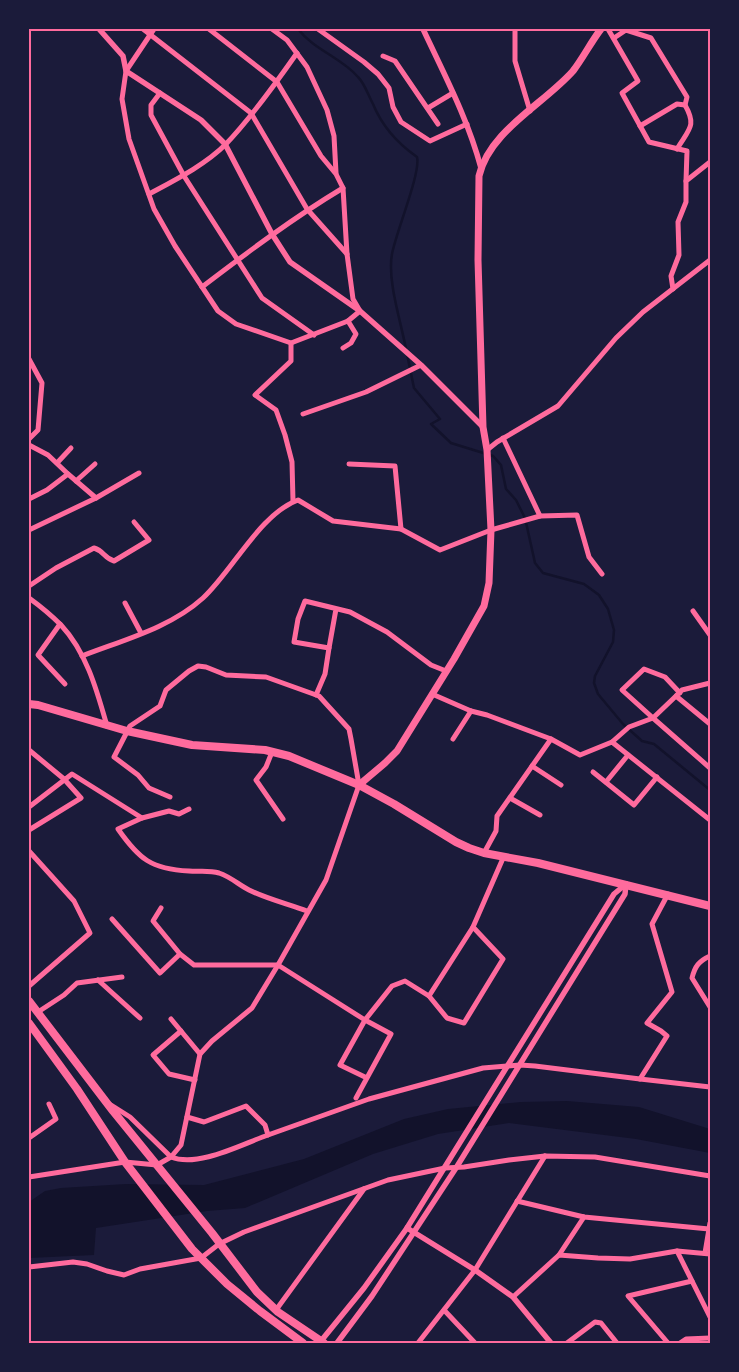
<svg xmlns="http://www.w3.org/2000/svg" width="739" height="1372" font-family="'Asap Condensed',sans-serif">
	<rect width="100%" height="100%" fill="#1b1b3a"/>
	<polygon fill="#12122b" points="567,1101 639,1107 710,1129 710,1153 636,1139 509,1123 438,1134 373,1154 245,1208 207,1211 96,1228 94,1255 29,1258 29,1202 45,1191 61,1188 126,1184 204,1185 304,1159 404,1119 448,1109 521,1102"/>
	<g fill="none" stroke-linecap="round" stroke-linejoin="round">
		<g stroke="#12122b" stroke-width="2.5">
			<path d="M298 29C314 50 342 58 358 77 365 84 368 95 373 104 382 126 397 143 417 157 421 173 396 232 392 254 387 280 401 322 406 349"/>
			<polyline points="407,354 414,388 440,419 431,424 451,443 493,456 501,465 506,489 516,500 525,518 535,563 543,573 584,584 599,595 608,609 614,630 613,642 595,676 594,683 598,694 623,724 642,741 654,744 710,790"/>
		</g>
		<g stroke="#ff6b9d" stroke-width="5">
			<polyline points="143,29 251,113 307,209 347,254"/>
			<polyline points="154,29 126,71 122,99 129,139 154,209 175,246 218,311 236,324 291,343 348,321 360,311 353,299 347,254 343,188 336,174 321,156 277,82 209,29"/>
			<polyline points="272,29 287,40 307,67 327,110 334,136 336,173"/>
			<polyline points="318,29 364,62 378,74 389,88 393,107 401,122 430,141 467,124"/>
			<polyline points="515,29 515,61 530,111"/>
			<polyline points="608,29 638,81 622,93 649,142 687,151 686,181"/>
			<polyline points="614,38 626,30 651,38 687,97 685,105 677,104 640,126"/>
			<polyline points="383,56 395,61 438,124"/>
			<polyline points="160,93 151,105 151,115 184,176 262,298 314,335"/>
			<polyline points="428,108 453,93"/>
			<path d="M677 149C689 129 697 126 685 105"/>
			<path d="M149 194C175 180 205 165 226 144 251 118 276 83 297 53"/>
			<path d="M202 287C248 252 293 218 343 188"/>
			<polyline points="673,289 671,276 679,255 678,222 686,202 686,181 710,162"/>
			<polyline points="291,343 291,361 255,395 276,410 285,435 292,462 293,501"/>
			<polyline points="343,348 351,343 356,334 348,321"/>
			<polyline points="29,359 42,383 38,430 29,439"/>
			<polyline points="303,414 366,392 421,365"/>
			<polyline points="503,438 540,516"/>
			<polyline points="29,445 48,455 68,474 47,490 29,499"/>
			<polyline points="487,450 497,442 558,406 616,338 643,312 710,260"/>
			<polyline points="57,463 71,448"/>
			<polyline points="349,464 395,466 401,529"/>
			<polyline points="68,474 96,498"/>
			<polyline points="76,481 95,464"/>
			<polyline points="29,530 96,498 139,473"/>
			<path d="M29 586 56 568 94 548C104 551 104 558 114 561L149 540 134 522"/>
			<path d="M29 598C40 606 51 615 61 625 87 653 97 691 107 726"/>
			<polyline points="125,603 141,633"/>
			<polyline points="336,609 329,648 294,642 298,619 305,601 350,612 387,632 431,665 446,671"/>
			<polyline points="693,611 710,635"/>
			<polyline points="60,624 38,655 65,684"/>
			<path d="M82 656C123 640 170 628 203 598 233 570 260 514 298 500L333 521 401 529 440 550 491 530 540 516 577 515 589 557 602 574"/>
			<polyline points="710,683 682,690 676,696 710,724"/>
			<polyline points="432,694 471,711 487,715 551,739 580,755 612,742 710,820"/>
			<polyline points="316,695 325,674 329,648"/>
			<polyline points="676,696 653,718 710,768"/>
			<polyline points="453,739 471,711"/>
			<polyline points="612,742 629,727 653,718 622,690 644,669 665,677 680,693"/>
			<polyline points="29,750 64,779 81,798 29,830"/>
			<polyline points="272,752 266,767 256,780 283,819"/>
			<polyline points="532,766 561,785"/>
			<polyline points="593,772 634,805 657,777"/>
			<polyline points="606,782 628,755"/>
			<polyline points="510,798 540,815"/>
			<path d="M29 807 72 774 142 818 118 829C139 859 151 869 189 871 199 872 209 870 219 873 231 877 239 885 249 890 267 899 288 904 307 911"/>
			<polyline points="142,818 169,811 179,814 189,809"/>
			<polyline points="29,851 74,901 90,933 29,986"/>
			<polyline points="484,853 496,831 497,816 551,739"/>
			<polyline points="161,908 153,921 180,954"/>
			<polyline points="112,919 160,973 180,954 194,965 278,965 365,1020 392,986 405,981 429,996 473,927 504,856"/>
			<path d="M710 956C699 961 695 966 692 978L710 1007"/>
			<polyline points="98,980 140,1018"/>
			<polyline points="429,996 447,1018 464,1023 503,959 473,927"/>
			<polyline points="38,1012 64,995 77,983 122,977"/>
			<polyline points="171,1019 200,1054"/>
			<polyline points="181,1031 153,1055 169,1074 195,1080"/>
			<polyline points="640,1079 710,1087"/>
			<polyline points="356,1098 391,1034 365,1020 340,1065 367,1078"/>
			<path d="M111 1105 130 1117 171 1157C198 1168 242 1144 268 1135"/>
			<polyline points="187,1117 204,1122 246,1106 265,1125 268,1135 369,1099 483,1068 520,1065 535,1066 640,1079 667,1036 661,1031 647,1023 672,992 652,924 668,894"/>
			<polyline points="29,1138 56,1119 49,1104"/>
			<polyline points="29,1177 125,1162 157,1165 171,1157 181,1145 200,1054 212,1041 252,1008 278,965 326,880 359,785 351,739 349,729 319,696 266,677 226,675 206,667 198,666 189,671 166,690 160,706 130,726 114,757 138,775 149,788 170,797"/>
			<polyline points="517,1201 584,1217 709,1229"/>
			<polyline points="677,1251 710,1317"/>
			<polyline points="705,1253 710,1223"/>
			<polyline points="559,1255 584,1217"/>
			<polyline points="29,1267 73,1262 87,1264 107,1271 124,1275 140,1269 201,1258 219,1244 244,1232 388,1180 445,1168 464,1167 509,1160 545,1156 595,1157 710,1176"/>
			<polyline points="513,1297 559,1255 598,1258 630,1259 677,1251 710,1254"/>
			<polyline points="276,1310 364,1189"/>
			<polyline points="444,1310 475,1343"/>
			<polyline points="418,1343 475,1270 545,1156"/>
			<polyline points="567,1343 595,1322 601,1323 617,1343"/>
			<polyline points="668,1343 628,1296 692,1281"/>
			<polyline points="680,1343 686,1339 710,1338"/>
		</g>
		<g stroke="#ff6b9d" stroke-width="5.5">
			<polyline points="99,29 123,56 126,71 201,120 225,144 272,234 290,262 360,311 421,365 483,427"/>
			<path d="M423 29C444 74 468 119 481 168"/>
			<polyline points="407,1228 475,1270 513,1297 551,1343"/>
			<polyline points="321,1341 364,1288 407,1228 614,894 626,884"/>
			<polyline points="337,1343 372,1296 456,1168 625,894 626,884"/>
		</g>
		<path stroke="#ff6b9d" stroke-width="7" d="M359 785 385 763 397 751 454 659 484 606 489 583 491 530 487 450 483 427 478 260 479 176C489 131 544 104 573 71 583 58 591 42 601 29"/>
		<polyline stroke="#ff6b9d" stroke-width="8" points="29,704 38,705 127,731 192,745 265,750 289,756 359,785 394,804 456,842 469,848 484,853 538,863 710,906"/>
		<g stroke="#ff6b9d" stroke-width="8">
			<polyline points="29,1001 113,1111 212,1233 257,1292 278,1312 324,1343"/>
			<polyline points="29,1023 77,1089 125,1162 192,1249 227,1284 260,1311 303,1343"/>
		</g>
	</g>
	<rect width="739" height="1372" fill="none" stroke="#1b1b3a" stroke-width="60"/>
	<rect x="30" y="30" width="679" height="1312" fill="none" stroke="#ff6b9d" stroke-width="2"/>
</svg>
